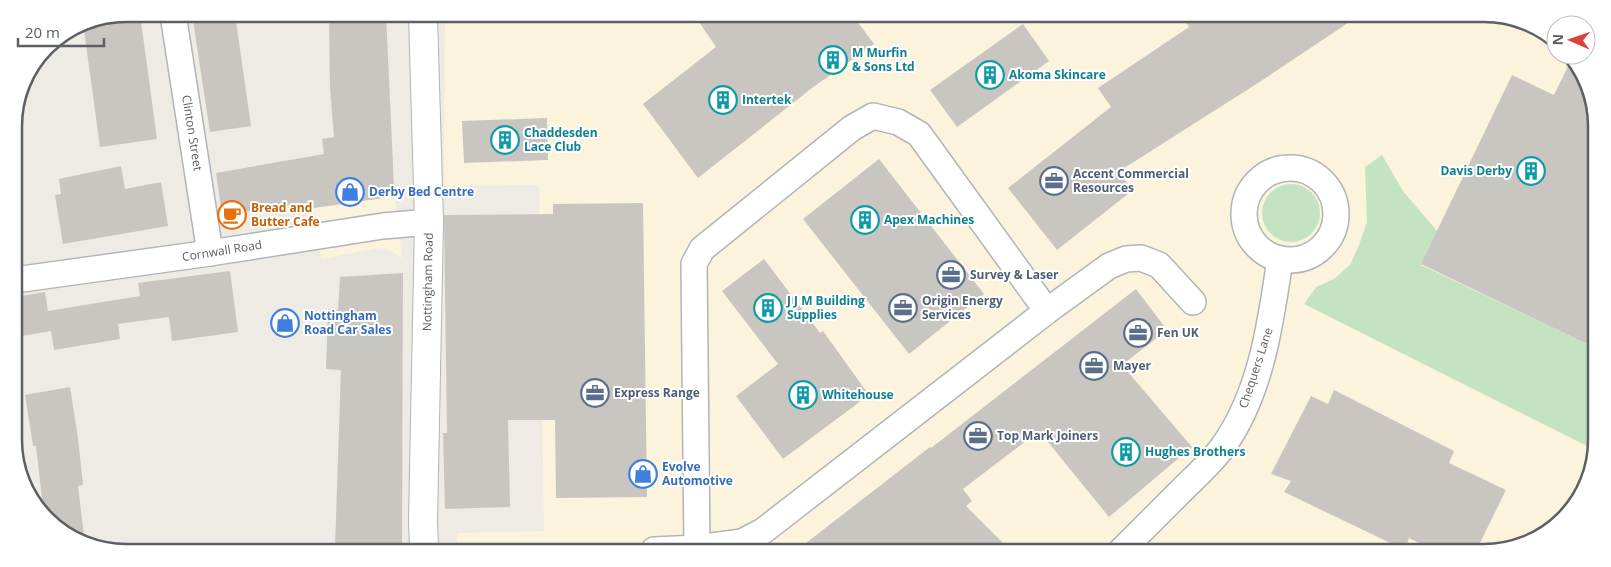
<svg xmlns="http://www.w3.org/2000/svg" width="1611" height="567" font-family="'Open Sans',sans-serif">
	<rect width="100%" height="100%" fill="#edebe4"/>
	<g fill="#fbf3db">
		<polygon points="445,15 1520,20 1556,44 1556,55 1570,55 1596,112 1591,476 1553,530 1491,553 457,549 457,533 544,531 539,185 444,186"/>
		<polygon points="394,169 394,186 402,258 391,251 379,248 321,259 311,184"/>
	</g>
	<g fill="#c4e3c2">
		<polygon points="1382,155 1403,191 1437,231 1421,265 1593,347 1592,433 1587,446 1304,304 1316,287 1334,279 1350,265 1359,245 1367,222 1365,167"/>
		<circle cx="1291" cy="213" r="29"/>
	</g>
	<g fill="#c9c6c1">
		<polygon points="127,14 140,14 157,139 100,147 83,23"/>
		<polygon points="192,14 235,14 251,126 210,132"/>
		<polygon points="329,15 386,15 394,186 384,198 314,208 313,202 222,215 216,173 324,154 322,139 334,137 330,89"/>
		<polygon points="695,16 854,17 874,44 812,88 698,178 643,104 716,47"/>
		<polygon points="1183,18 1354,19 1258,83 1118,172 1133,190 1057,250 1008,188 1111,107 1098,88 1189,27"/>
		<polygon points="1023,24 1049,61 957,127 930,90"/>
		<polygon points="1572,58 1596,112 1593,347 1421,264 1512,75 1554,95"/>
		<polygon points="547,118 548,160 464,163 462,121"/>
		<polygon points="879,159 984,294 909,354 803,219"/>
		<polygon points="121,166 125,189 161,182 168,226 63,244 55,195 61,194 59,179"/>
		<polygon points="643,203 647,497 556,498 555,420 508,420 510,507 445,509 443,433 447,433 444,215 553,214 553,204"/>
		<polygon points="764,259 820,333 823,331 869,395 783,459 736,396 778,364 722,291"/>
		<polygon points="230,271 238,332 172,341 169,317 118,324 120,339 54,350 51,331 15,337 15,297 45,292 48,311 140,296 138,283"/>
		<polygon points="403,273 402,549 335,548 341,370 326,369 328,309 338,310 340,277"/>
		<polygon points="1136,289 1167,330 1122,365 1192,447 1109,517 1039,431 963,489 972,501 966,506 1011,551 797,550 930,447 931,448"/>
		<polygon points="70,387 78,438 83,485 78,486 85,544 44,516 36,446 33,446 25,395"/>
		<polygon points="1334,390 1454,451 1449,463 1506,490 1475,553 1440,553 1409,538 1405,550 1284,492 1291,481 1271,474 1311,396 1328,404"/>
	</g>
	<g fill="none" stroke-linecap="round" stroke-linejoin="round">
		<defs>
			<g id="minor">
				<polyline points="173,14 210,253"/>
				<circle cx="1290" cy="214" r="46"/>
				<polyline points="15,280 210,253 383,226 429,222"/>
				<polyline points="697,548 694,264 702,249 852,128 873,116 898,122 919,134 1047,311"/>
				<polyline points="654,550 697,548 742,542 763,531 1047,311 1109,266 1126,259 1141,258 1159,265 1193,302"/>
				<path d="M1120 552C1140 532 1160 512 1180 492 1194 478 1210 464 1222 448 1261 395 1271 322 1280 259"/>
			</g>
			<polyline id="tertiary" points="423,15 429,222 423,521 424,549"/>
		</defs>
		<use href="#minor" stroke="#b1b5b8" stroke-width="28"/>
		<use href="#tertiary" stroke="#b1b5b8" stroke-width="30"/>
		<use href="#minor" stroke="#fff" stroke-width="25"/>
		<use href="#tertiary" stroke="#fff" stroke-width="28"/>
	</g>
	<defs>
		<symbol id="building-ring" viewBox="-11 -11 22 22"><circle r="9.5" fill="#fff" stroke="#0f9aa8" stroke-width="1.5"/><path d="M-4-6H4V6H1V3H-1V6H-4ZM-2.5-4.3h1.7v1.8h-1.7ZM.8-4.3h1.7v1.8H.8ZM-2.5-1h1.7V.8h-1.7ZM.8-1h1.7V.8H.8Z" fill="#0f9aa8"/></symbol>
		<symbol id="office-ring" viewBox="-11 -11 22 22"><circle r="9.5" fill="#fff" stroke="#5c6f8a" stroke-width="1.5"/><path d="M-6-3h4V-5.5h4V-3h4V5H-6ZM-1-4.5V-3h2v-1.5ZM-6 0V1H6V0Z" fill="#5c6f8a"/></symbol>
		<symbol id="shop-ring" viewBox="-11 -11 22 22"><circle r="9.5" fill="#fff" stroke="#3f7fe0" stroke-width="1.5"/><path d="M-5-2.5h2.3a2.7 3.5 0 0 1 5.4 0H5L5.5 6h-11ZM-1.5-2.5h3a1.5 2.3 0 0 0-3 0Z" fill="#3f7fe0"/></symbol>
		<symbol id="cafe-ring" viewBox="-11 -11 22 22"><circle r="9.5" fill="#fff" stroke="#e8710a" stroke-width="1.5"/><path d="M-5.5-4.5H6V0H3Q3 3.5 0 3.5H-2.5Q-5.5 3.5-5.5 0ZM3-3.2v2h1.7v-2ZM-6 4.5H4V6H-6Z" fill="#e8710a"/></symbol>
	</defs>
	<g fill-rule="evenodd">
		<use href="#building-ring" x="817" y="44" width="32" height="32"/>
		<use href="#building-ring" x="974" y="59" width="32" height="32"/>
		<use href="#building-ring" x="707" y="84" width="32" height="32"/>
		<use href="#building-ring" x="489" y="124" width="32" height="32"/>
		<use href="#building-ring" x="1515" y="155" width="32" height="32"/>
		<use href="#office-ring" x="1038" y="165" width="32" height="32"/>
		<use href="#shop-ring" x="334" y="176" width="32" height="32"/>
		<use href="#cafe-ring" x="216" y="199" width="32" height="32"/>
		<use href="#building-ring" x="849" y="204" width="32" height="32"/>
		<use href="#office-ring" x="935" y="259" width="32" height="32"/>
		<use href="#building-ring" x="752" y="292" width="32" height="32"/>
		<use href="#office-ring" x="887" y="292" width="32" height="32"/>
		<use href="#shop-ring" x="269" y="307" width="32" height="32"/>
		<use href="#office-ring" x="1122" y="317" width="32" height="32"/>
		<use href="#office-ring" x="1078" y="350" width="32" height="32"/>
		<use href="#office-ring" x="579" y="377" width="32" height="32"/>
		<use href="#building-ring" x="787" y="379" width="32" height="32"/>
		<use href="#office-ring" x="962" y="420" width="32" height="32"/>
		<use href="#building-ring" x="1110" y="436" width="32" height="32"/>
		<use href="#shop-ring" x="627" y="458" width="32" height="32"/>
	</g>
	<g text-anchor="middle" stroke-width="4" stroke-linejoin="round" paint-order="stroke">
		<g font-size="12" font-weight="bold" fill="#0d838f" stroke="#fff" text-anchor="start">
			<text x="852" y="57">M Murfin<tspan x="852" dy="14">&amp; Sons Ltd</tspan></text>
			<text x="1009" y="79">Akoma Skincare</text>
			<text x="742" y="104">Intertek</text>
			<text x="524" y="137">Chaddesden<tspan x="524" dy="14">Lace Club</tspan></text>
			<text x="1512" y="175" text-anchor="end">Davis Derby</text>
			<text x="884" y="224">Apex Machines</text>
			<text x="787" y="305">J J M Building<tspan x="787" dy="14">Supplies</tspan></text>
			<text x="822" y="399">Whitehouse</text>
			<text x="1145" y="456">Hughes Brothers</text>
		</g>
		<g font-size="12" fill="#5c6064" stroke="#fff">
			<text transform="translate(192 133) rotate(81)" y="4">Clinton Street</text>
			<text transform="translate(222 251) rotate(-9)" y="4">Cornwall Road</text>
			<text transform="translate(428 282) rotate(-89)" y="4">Nottingham Road</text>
			<text transform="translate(1256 368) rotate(-72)" y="4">Chequers Lane</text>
		</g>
		<g font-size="12" font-weight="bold" fill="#4e5e75" stroke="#fff" text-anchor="start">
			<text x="1073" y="178">Accent Commercial<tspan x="1073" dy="14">Resources</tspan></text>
			<text x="970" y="279">Survey &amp; Laser</text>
			<text x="922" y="305">Origin Energy<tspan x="922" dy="14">Services</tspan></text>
			<text x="1157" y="337">Fen UK</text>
			<text x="1113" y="370">Mayer</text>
			<text x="614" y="397">Express Range</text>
			<text x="997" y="440">Top Mark Joiners</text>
		</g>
		<g font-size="12" font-weight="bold" fill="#366cbe" stroke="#fff" text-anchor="start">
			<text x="369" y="196">Derby Bed Centre</text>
			<text x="304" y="320">Nottingham<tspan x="304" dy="14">Road Car Sales</tspan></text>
			<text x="662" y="471">Evolve<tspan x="662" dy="14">Automotive</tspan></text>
		</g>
		<g font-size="12" font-weight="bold" fill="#c56008" stroke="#fff" text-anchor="start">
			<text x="251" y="212">Bread and<tspan x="251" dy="14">Butter Cafe</tspan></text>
		</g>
	</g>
	<path d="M0 0H1611V567H0ZM126 22H1484A104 104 0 0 1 1588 126V440A104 104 0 0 1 1484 544H126A104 104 0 0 1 22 440V126A104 104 0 0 1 126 22Z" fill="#fff" fill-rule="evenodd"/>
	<path fill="none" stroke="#5c6064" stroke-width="2.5" d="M126 22H1484A104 104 0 0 1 1588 126V440A104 104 0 0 1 1484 544H126A104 104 0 0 1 22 440V126A104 104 0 0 1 126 22Z"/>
	<g transform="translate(1571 40) rotate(272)"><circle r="24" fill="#ffffff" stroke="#bebfc1"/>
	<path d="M0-4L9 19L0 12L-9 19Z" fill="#dd413b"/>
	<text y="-8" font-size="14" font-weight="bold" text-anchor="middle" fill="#5c6064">N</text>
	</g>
	<path d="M18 38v8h86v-8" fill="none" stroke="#5c6064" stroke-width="2.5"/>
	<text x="25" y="38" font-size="15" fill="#5c6064" stroke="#ffffff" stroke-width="4" paint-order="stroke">20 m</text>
</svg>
